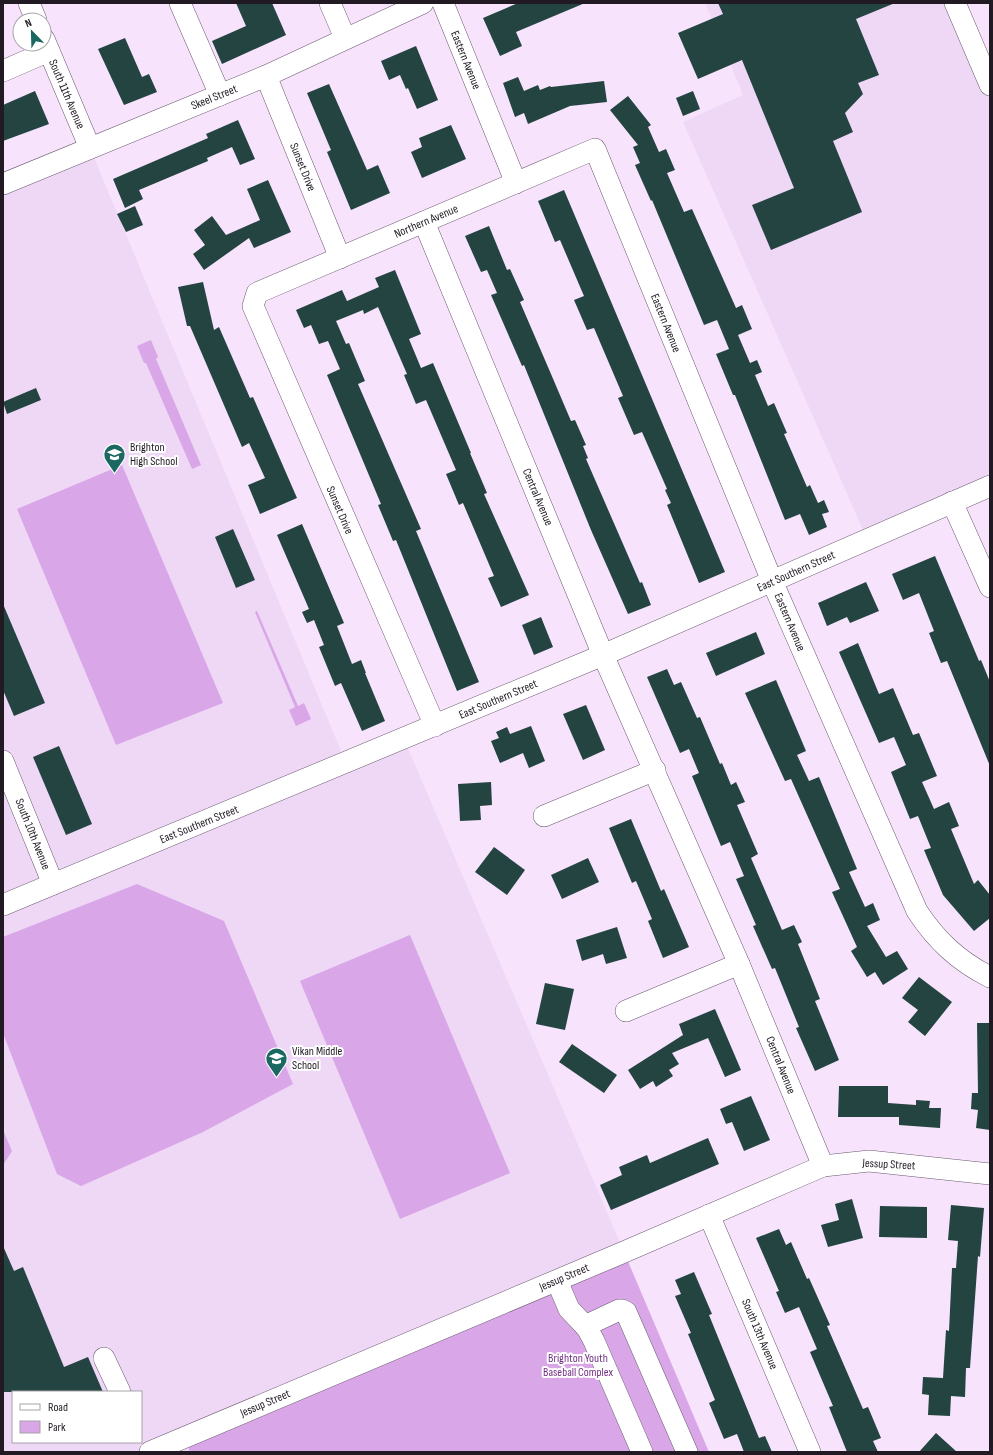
<svg xmlns="http://www.w3.org/2000/svg" width="993" height="1455" font-family="'Sofia Sans Condensed',sans-serif">
	<rect width="100%" height="100%" fill="#f7e3fc"/>
	<g fill="#efd7f6" fill-rule="evenodd">
		<polygon points="705,3 955,3 990,85 990,486 867,539 683,122 743,95"/>
		<path d="M90 148 346 763 404 739 624 1252 184 1438 190 1452H3V184ZM13 1392H141V1442H13Z"/>
	</g>
	<g fill="#d9a6e8">
		<polygon points="151,340 158,357 156,359 201,465 192,469 146,363 144,363 137,346"/>
		<polygon points="122,465 223,703 116,745 17,509"/>
		<polygon points="257,611 298,706 304,703 311,719 296,726 289,710 295,707 255,612"/>
		<polygon points="137,884 224,921 293,1084 203,1132 81,1186 57,1174 3,1033 3,937"/>
		<polygon points="410,935 510,1173 400,1219 300,981"/>
		<polygon points="3,1130 12,1151 3,1165"/>
		<polygon points="624,1252 709,1452 190,1452 184,1437"/>
	</g>
	<g fill="#234441">
		<polygon points="236,3 272,3 286,35 222,64 212,41 246,26"/>
		<polygon points="518,3 585,3 516,32 522,46 500,56 483,18"/>
		<polygon points="718,3 895,3 856,19 879,75 858,83 863,94 845,113 853,132 833,141 862,212 771,250 752,205 794,188 742,60 698,79 678,33 723,14"/>
		<polygon points="125,38 142,77 149,74 157,92 124,105 98,49"/>
		<polygon points="416,46 438,100 417,109 408,88 406,89 400,75 389,80 381,61"/>
		<polygon points="518,77 524,91 538,85 540,90 550,86 551,87 604,81 607,102 570,106 528,124 524,113 515,117 503,83"/>
		<polygon points="329,84 367,170 378,165 390,193 351,210 327,152 331,150 307,93"/>
		<polygon points="35,91 49,124 3,141 3,105"/>
		<polygon points="693,91 700,109 683,116 676,98"/>
		<polygon points="628,96 651,125 648,127 659,152 666,149 675,170 667,173 684,212 692,209 736,308 742,305 752,329 738,335 750,363 757,360 762,372 755,375 768,406 774,403 787,433 784,434 807,487 810,485 818,503 824,500 829,512 822,514 827,527 809,535 800,514 785,520 735,395 733,395 716,354 729,349 717,320 704,325 652,200 651,201 635,165 640,163 633,147 638,145 610,110"/>
		<polygon points="238,120 255,159 240,165 232,147 207,158 208,161 139,190 143,199 125,208 113,179 208,138 206,134"/>
		<polygon points="451,125 466,159 422,178 411,152 422,147 419,138"/>
		<polygon points="268,180 291,232 254,248 249,238 204,270 193,254 205,245 194,230 212,216 226,235 260,220 247,189"/>
		<polygon points="564,190 725,572 699,583 667,505 671,503 665,490 667,489 642,432 634,435 618,398 623,396 594,328 587,330 574,300 584,296 560,240 555,242 538,201"/>
		<polygon points="135,206 143,225 126,232 117,214"/>
		<polygon points="489,226 507,270 510,269 524,300 520,302 551,374 571,421 575,420 586,445 583,446 588,458 586,459 640,583 642,582 651,605 628,614 591,530 524,365 522,366 491,295 497,293 487,270 481,272 465,236"/>
		<polygon points="395,270 421,334 409,339 421,368 433,363 471,453 470,453 487,493 484,494 529,595 501,607 488,578 494,576 463,503 459,505 446,474 456,470 426,400 416,404 404,375 407,374 378,307 364,314 363,310 336,321 346,344 349,343 365,381 358,384 421,529 416,531 479,682 457,691 396,540 393,541 378,505 381,504 327,375 340,369 328,341 319,344 311,325 304,328 296,310 342,290 347,301 379,287 375,278"/>
		<polygon points="203,282 214,330 219,327 250,398 253,397 297,498 260,514 248,485 265,478 249,443 242,447 190,326 187,326 178,287"/>
		<polygon points="36,388 41,400 7,414 3,402"/>
		<polygon points="302,524 344,623 337,626 352,664 361,660 366,673 365,673 385,721 362,731 341,683 335,686 319,647 324,645 314,620 307,623 302,612 309,609 277,535"/>
		<polygon points="233,529 255,580 236,588 215,537"/>
		<polygon points="935,556 979,661 981,660 990,682 990,766 947,661 941,663 929,633 934,631 919,593 903,600 892,574"/>
		<polygon points="866,582 879,611 850,623 847,617 827,626 818,603"/>
		<polygon points="3,604 45,703 14,716 3,690"/>
		<polygon points="541,617 553,647 534,655 522,625"/>
		<polygon points="756,632 765,654 716,676 706,653"/>
		<polygon points="858,643 879,694 893,688 913,735 919,733 937,776 922,782 934,809 949,802 959,826 951,829 974,884 978,880 990,895 990,918 974,931 943,895 924,850 931,848 918,816 910,819 891,772 906,765 894,737 879,743 839,652"/>
		<polygon points="667,669 674,685 681,682 697,718 700,717 720,764 722,763 731,785 736,782 745,802 737,805 758,854 751,858 782,930 794,925 802,942 798,944 820,999 815,1001 839,1060 815,1071 796,1028 799,1027 775,968 772,969 753,926 756,925 736,879 744,876 730,842 721,846 692,776 699,773 689,749 680,753 647,677"/>
		<polygon points="776,680 806,751 797,755 809,781 819,777 857,869 849,872 865,907 873,903 880,920 867,926 886,957 897,951 908,969 883,985 875,972 867,977 851,951 857,947 832,892 840,889 791,779 785,781 745,693"/>
		<polygon points="586,705 605,750 583,760 563,714"/>
		<polygon points="531,726 545,761 529,768 523,753 500,763 491,741 499,738 496,732 507,727 510,734"/>
		<polygon points="59,746 92,824 66,835 33,757"/>
		<polygon points="491,782 492,805 480,806 481,820 460,821 458,784"/>
		<polygon points="631,819 661,891 664,889 689,947 663,958 648,921 652,919 636,881 632,883 609,828"/>
		<polygon points="494,847 525,870 507,895 475,872"/>
		<polygon points="588,858 599,882 562,899 551,875"/>
		<polygon points="617,927 627,958 606,964 603,954 582,961 576,940"/>
		<polygon points="919,977 952,1002 925,1036 908,1022 918,1010 902,998"/>
		<polygon points="545,983 574,989 565,1030 536,1024"/>
		<polygon points="715,1009 741,1070 725,1077 708,1038 672,1053 679,1064 669,1070 673,1076 656,1087 653,1081 640,1089 628,1070 683,1035 679,1024"/>
		<polygon points="977,1023 990,1023 990,1130 976,1128 978,1110 971,1109 972,1093 978,1093"/>
		<polygon points="572,1044 617,1075 604,1093 559,1062"/>
		<polygon points="839,1086 888,1086 888,1103 916,1105 916,1100 930,1101 929,1108 941,1108 940,1128 899,1125 899,1117 838,1117"/>
		<polygon points="751,1096 770,1140 744,1151 732,1122 726,1124 720,1109"/>
		<polygon points="708,1138 719,1164 611,1210 600,1185 622,1175 619,1167 647,1155 650,1163"/>
		<polygon points="852,1199 863,1238 828,1247 821,1225 839,1220 835,1204"/>
		<polygon points="951,1205 984,1208 980,1257 978,1256 970,1368 966,1368 965,1397 951,1396 950,1416 928,1415 929,1395 922,1394 923,1377 943,1378 946,1330 949,1331 952,1268 956,1268 958,1241 948,1240"/>
		<polygon points="880,1206 927,1207 927,1238 879,1237"/>
		<polygon points="779,1229 786,1245 791,1242 807,1279 809,1278 830,1325 827,1326 863,1409 868,1407 881,1438 873,1441 878,1452 847,1452 829,1407 833,1406 810,1352 817,1349 799,1307 785,1313 776,1292 779,1291 756,1238"/>
		<polygon points="3,1246 14,1271 23,1267 64,1367 88,1357 103,1392 3,1392"/>
		<polygon points="694,1272 712,1314 709,1315 759,1438 765,1436 772,1452 744,1452 737,1434 724,1439 709,1403 715,1400 688,1334 691,1333 675,1296 681,1294 675,1280"/>
		<polygon points="936,1433 957,1452 919,1452"/>
	</g>
	<g fill="none" stroke-linecap="round" stroke-linejoin="round">
		<defs>
			<g id="minor">
				<polyline points="29,3 36,20"/>
				<polyline points="180,3 220,95"/>
				<polyline points="330,3 345,38"/>
				<polyline points="443,3 516,183"/>
				<polyline points="955,3 990,85"/>
				<polyline points="44,39 90,148"/>
				<polyline points="3,71 49,51"/>
				<polyline points="266,76 340,258"/>
				<polyline points="3,184 266,76 423,3"/>
				<polyline points="424,222 603,655 739,964 823,1166"/>
				<polyline points="952,502 990,587"/>
				<path d="M435 726 253 306 257 293 595 149 772 581 917 911C936 940 958 961 990 977"/>
				<polyline points="3,761 53,884"/>
				<polyline points="544,816 655,770"/>
				<polyline points="3,905 603,655 990,486"/>
				<polyline points="626,1011 739,964"/>
				<polyline points="709,1215 810,1452"/>
				<polyline points="557,1281 569,1309 587,1328 594,1341 642,1452"/>
				<polyline points="585,1326 619,1310 622,1310 626,1312 687,1452"/>
				<polyline points="104,1358 120,1392"/>
				<polyline points="150,1452 624,1252 823,1166 869,1161 990,1174"/>
			</g>
		</defs>
		<use href="#minor" stroke="#6b5a6f" stroke-width="22"/>
		<use href="#minor" stroke="#fff" stroke-width="21"/>
	</g>
	<defs>
		<symbol id="school-pin" viewBox="-11 -11 22 30"><path d="M0 17L-7.5 6A9.5 9.5 0 1 1 7.5 6Z" fill="#1b6761" stroke="#fff"/><path d="M0-5L7-2L0 1L-7-2ZM-4 1L0 2.5L4 1V4Q0 6-4 4Z" fill="#fff"/></symbol>
	</defs>
	<g fill-rule="evenodd">
		<use href="#school-pin" x="102" y="442" width="25" height="34"/>
		<use href="#school-pin" x="264" y="1046" width="25" height="34"/>
	</g>
	<g text-anchor="middle" stroke-width="4" stroke-linejoin="round" paint-order="stroke">
		<g font-size="12" fill="#211a23" stroke="#fff">
			<text transform="translate(466 60) rotate(68)" y="4">Eastern Avenue</text>
			<text transform="translate(67 94) rotate(67)" y="4">South 11th Avenue</text>
			<text transform="translate(214 97) rotate(-22)" y="4">Skeel Street</text>
			<text transform="translate(303 167) rotate(68)" y="4">Sunset Drive</text>
			<text transform="translate(426 221) rotate(-23)" y="4">Northern Avenue</text>
			<text transform="translate(666 323) rotate(68)" y="4">Eastern Avenue</text>
			<text transform="translate(538 497) rotate(67)" y="4">Central Avenue</text>
			<text transform="translate(340 510) rotate(67)" y="4">Sunset Drive</text>
			<text transform="translate(796 571) rotate(-24)" y="4">East Southern Street</text>
			<text transform="translate(790 622) rotate(67)" y="4">Eastern Avenue</text>
			<text transform="translate(498 699) rotate(-23)" y="4">East Southern Street</text>
			<text transform="translate(199 824) rotate(-22)" y="4">East Southern Street</text>
			<text transform="translate(33 834) rotate(68)" y="4">South 10th Avenue</text>
			<text transform="translate(781 1065) rotate(68)" y="4">Central Avenue</text>
			<text transform="translate(889 1164) rotate(3)" y="4">Jessup Street</text>
			<text transform="translate(564 1277) rotate(-23)" y="4">Jessup Street</text>
			<text transform="translate(760 1334) rotate(67)" y="4">South 13th Avenue</text>
			<text transform="translate(265 1403) rotate(-23)" y="4">Jessup Street</text>
		</g>
		<g font-size="12" fill="#211a23" stroke="#fff" text-anchor="start">
			<text x="130" y="451">Brighton<tspan x="130" dy="14">High School</tspan></text>
			<text x="292" y="1055">Vikan Middle<tspan x="292" dy="14">School</tspan></text>
		</g>
		<g font-size="12" fill="#712f83" stroke="#fff">
			<text x="578" y="1362">Brighton Youth<tspan x="578" dy="14">Baseball Complex</tspan></text>
		</g>
	</g>
	<rect width="993" height="1455" fill="none" stroke="#211a23" stroke-width="8"/>
	<rect x="12" y="1391" width="130" height="52" fill="#ffffff" stroke="#a6a3a7"/>
	<rect x="20" y="1404" width="20" height="6" fill="#ffffff" stroke="#a6a3a7"/>
	<text x="48" y="1411" font-size="12" fill="#211a23">Road</text>
	<rect x="20" y="1421" width="20" height="12" fill="#d9a6e8" stroke="#a6a3a7"/>
	<text x="48" y="1431" font-size="12" fill="#211a23">Park</text>
	<g transform="translate(32 32) rotate(337)"><circle r="19" fill="#ffffff" stroke="#a6a3a7"/>
	<path d="M0-3L7 15L0 10L-7 15Z" fill="#1b6761"/>
	<text y="-6" font-size="11" font-weight="bold" text-anchor="middle" fill="#211a23">N</text>
	</g>
</svg>
